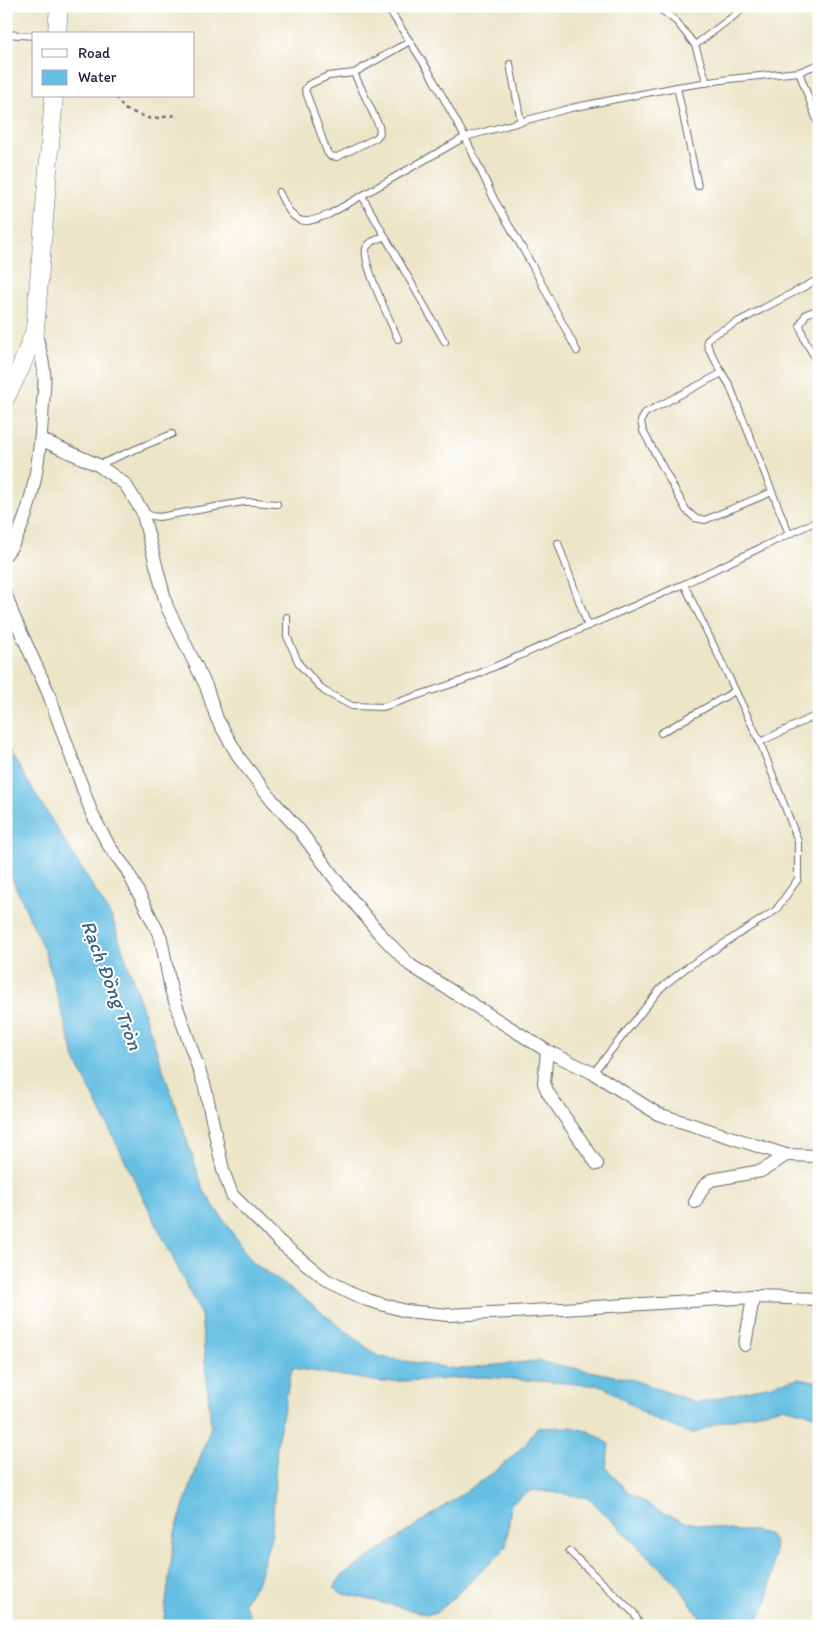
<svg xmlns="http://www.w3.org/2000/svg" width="825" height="1632" font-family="Itim,sans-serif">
	<rect width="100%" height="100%" fill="#fff"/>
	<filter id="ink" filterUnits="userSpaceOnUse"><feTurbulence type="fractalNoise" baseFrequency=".02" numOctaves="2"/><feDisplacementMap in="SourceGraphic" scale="10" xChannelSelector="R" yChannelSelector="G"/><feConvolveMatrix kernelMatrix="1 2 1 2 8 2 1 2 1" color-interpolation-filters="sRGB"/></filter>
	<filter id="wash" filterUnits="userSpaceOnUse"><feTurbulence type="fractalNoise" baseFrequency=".0096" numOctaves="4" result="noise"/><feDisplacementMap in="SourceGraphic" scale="20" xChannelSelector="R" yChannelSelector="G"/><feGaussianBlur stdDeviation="1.12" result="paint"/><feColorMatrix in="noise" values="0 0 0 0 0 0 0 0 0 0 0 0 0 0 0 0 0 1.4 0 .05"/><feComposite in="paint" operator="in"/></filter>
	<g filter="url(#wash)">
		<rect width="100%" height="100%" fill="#ece5c8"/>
		<g fill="#66bfe3" stroke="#44708f">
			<polygon points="6,746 112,918 204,1191 252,1262 306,1300 379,1357 456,1369 537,1361 630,1379 698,1403 799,1378 819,1382 819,1416 783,1407 717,1423 692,1434 653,1419 603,1386 486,1377 382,1382 292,1368 277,1443 272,1533 258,1581 244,1603 255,1626 166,1626 164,1618 175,1532 211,1426 201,1315 75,1059 45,952 6,865"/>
			<path d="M571 1427 591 1432 609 1444 606 1468 628 1492 655 1509 685 1522 735 1531H755L769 1535 775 1543C772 1567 773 1612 749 1626H706L679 1587 589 1498 559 1493 532 1490 511 1503 506 1548 437 1613 427 1614 342 1593 333 1588 342 1576 496 1471 526 1444 536 1428Z"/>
		</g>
	</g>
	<g filter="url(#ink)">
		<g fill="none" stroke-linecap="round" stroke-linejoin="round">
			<defs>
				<g id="service">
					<polyline points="387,6 428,70 465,137 494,199 532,265 577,351"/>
					<polyline points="656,6 676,21 695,45"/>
					<polyline points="6,34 34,36"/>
					<polyline points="510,64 521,122"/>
					<polyline points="819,64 799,72 819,126"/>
					<polyline points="354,73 379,126 380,133 376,138 337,157 330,156 327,152 307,95 305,90 308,85 328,76 354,73 410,41"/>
					<polyline points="707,83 695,45 747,6"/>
					<polyline points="677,87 698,186"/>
					<path d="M279 192C285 204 292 223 308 221 315 220 321 217 328 215L465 137 571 108 677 87 729 79 799 72"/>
					<polyline points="362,196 445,342"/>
					<path d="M385 236C378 239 368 242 366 249 362 264 391 322 398 339"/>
					<polyline points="819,309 806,314 800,325 805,341 819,364"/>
					<polyline points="722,373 708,347 707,341 711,336 819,279"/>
					<polyline points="98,465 172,434"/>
					<polyline points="772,492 705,520 695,518 686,510 643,431 641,421 645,413 722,373 729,384 789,534"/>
					<polyline points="144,512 152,516 159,517 243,502 254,502 277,504"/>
					<polyline points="558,543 588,626"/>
					<polyline points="287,617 287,636 299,664 324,691 352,706 383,707 464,680 684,584 819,520"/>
					<polyline points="661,733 735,691"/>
					<polyline points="760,742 819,714"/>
					<polyline points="593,1073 661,988 686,968 776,910 798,879 798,841 760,742 684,584"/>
					<polyline points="569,1551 634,1613 640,1626"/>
				</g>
				<g id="minor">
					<polyline points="42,440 98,465 125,484 142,511 167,607 206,686 217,719 240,759 273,801 300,831 339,884 379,933 410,965 547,1051 593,1073 658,1114 786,1155 819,1156"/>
					<path d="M6 554C34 518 41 448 43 402 44 393 45 381 44 372 43 358 38 344 35 330"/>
					<polyline points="6,595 13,615 48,692 92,814 109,846 127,870 161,938 171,990 205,1087 223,1170 232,1195 281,1243 326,1280 367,1300 406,1311 448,1315 532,1311 753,1297 819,1299"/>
					<polyline points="547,1051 544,1083 548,1093 597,1164"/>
					<polyline points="695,1202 704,1186 711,1180 761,1171 770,1166 786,1155"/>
					<polyline points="745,1345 753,1297"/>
				</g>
				<g id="secondary">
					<polyline points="57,34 59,6"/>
					<polyline points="6,397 21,367 35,330 54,96"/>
				</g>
			</defs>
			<use href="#service" stroke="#69666c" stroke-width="8"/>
			<use href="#minor" stroke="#69666c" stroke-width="14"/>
			<use href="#secondary" stroke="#69666c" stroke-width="19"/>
			<polyline stroke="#69666c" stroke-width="2.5" stroke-dasharray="4 4" stroke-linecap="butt" points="116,96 124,109 151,119 177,115"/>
			<use href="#service" stroke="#fff" stroke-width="6"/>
			<use href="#minor" stroke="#fff" stroke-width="12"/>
			<use href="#secondary" stroke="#fff" stroke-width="18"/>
		</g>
	</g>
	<g text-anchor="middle" stroke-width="4" stroke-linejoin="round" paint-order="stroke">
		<g font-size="20" font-style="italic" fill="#3d617e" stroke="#fff">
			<text transform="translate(112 985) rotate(69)" y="7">Rạch Đồng Tròn</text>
		</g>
	</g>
	<rect width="825" height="1632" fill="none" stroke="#fff" stroke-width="25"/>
	<rect x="32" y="32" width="162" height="65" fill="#ffffff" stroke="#a7a7b1"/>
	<rect x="42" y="49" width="25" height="8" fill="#ffffff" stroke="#a7a7b1"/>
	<text x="78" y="58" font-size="15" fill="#22223b">Road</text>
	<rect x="42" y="70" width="25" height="15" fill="#66bfe3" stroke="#a7a7b1"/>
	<text x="78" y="82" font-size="15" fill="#22223b">Water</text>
</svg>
